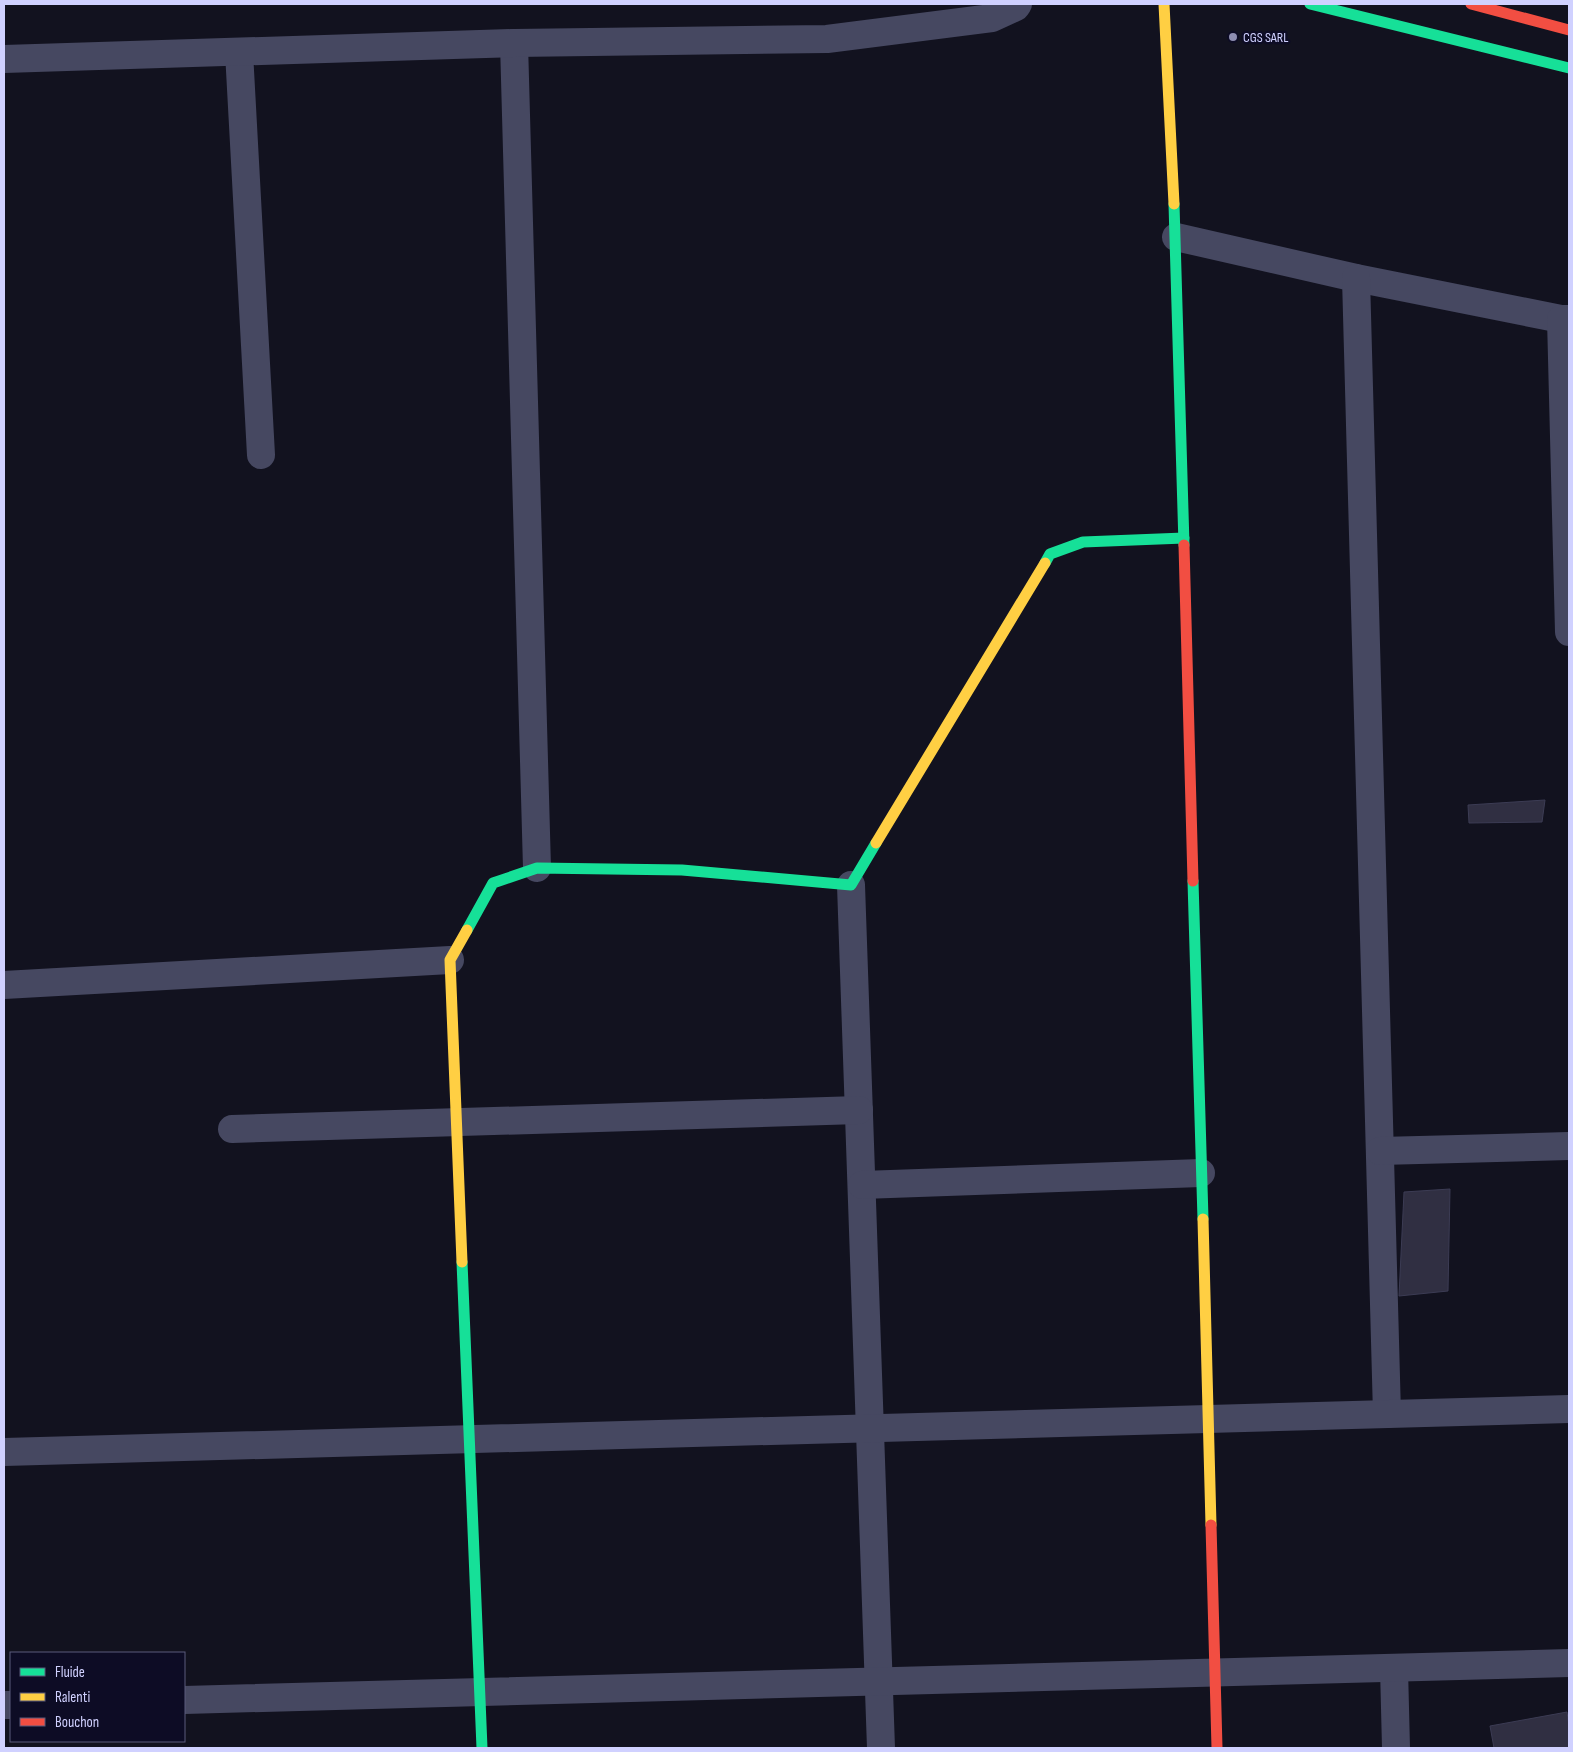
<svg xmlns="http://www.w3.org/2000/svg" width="1573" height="1752" font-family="'Sofia Sans Condensed',sans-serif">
	<rect width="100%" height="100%" fill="#12121f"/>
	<g fill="#302f42" stroke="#3c3c54">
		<polygon points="1545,800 1542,822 1469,823 1468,805"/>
		<polygon points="1450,1189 1448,1291 1399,1296 1404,1192"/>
		<polygon points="1567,1712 1569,1726 1569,1748 1494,1748 1490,1726"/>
	</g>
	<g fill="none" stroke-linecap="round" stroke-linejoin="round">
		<g stroke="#464861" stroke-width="28">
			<polyline points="514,43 537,868"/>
			<polyline points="239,52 261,455"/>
			<polyline points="4,59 514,43 827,39 992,18 1016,7 1018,4"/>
			<polyline points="1176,237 1356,278 1561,319 1569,319"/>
			<polyline points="1356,278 1387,1414"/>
			<polyline points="1561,319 1569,632"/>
			<polyline points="851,885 881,1748"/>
			<polyline points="4,985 450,960"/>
			<polyline points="232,1129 859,1110"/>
			<polyline points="1380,1151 1569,1146"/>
			<polyline points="862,1185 1201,1173"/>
			<polyline points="4,1452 1569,1409"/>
			<polyline points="1394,1668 1396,1748"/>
			<polyline points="184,1700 1569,1663"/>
			<polyline points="4,1705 11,1705"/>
		</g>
		<g stroke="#16e098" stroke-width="11">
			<polyline points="1310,4 1569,68"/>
			<polyline points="1174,204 1184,545"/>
			<polyline points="1045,563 1050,554 1083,542 1184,538"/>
			<polyline points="1193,881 1203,1219"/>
			<polyline points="467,930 493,883 537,868 682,870 851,885 876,843"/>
			<polyline points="462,1262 482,1748"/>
		</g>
		<g stroke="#ffcf43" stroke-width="11">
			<polyline points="1164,4 1174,204"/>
			<polyline points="876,843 1045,563"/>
			<polyline points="1203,1219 1211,1525"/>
			<polyline points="462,1262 450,960 467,930"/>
		</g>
		<g stroke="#f24e42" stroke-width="11">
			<polyline points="1471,4 1569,30"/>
			<polyline points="1184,545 1193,881"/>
			<polyline points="1211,1525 1217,1748"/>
		</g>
	</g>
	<circle fill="#8e8eb1" stroke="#0d0c25" stroke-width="2" cx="1233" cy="37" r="5"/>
	<g text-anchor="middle" stroke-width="4.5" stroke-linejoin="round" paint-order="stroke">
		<g font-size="14" fill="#d0d1ff" stroke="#0d0c25" text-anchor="start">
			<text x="1243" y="42">CGS SARL</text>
		</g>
	</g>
	<rect width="1573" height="1752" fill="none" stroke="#d0d1ff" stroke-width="10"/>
	<rect x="10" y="1652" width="175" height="90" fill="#0d0c25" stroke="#5b5b7c"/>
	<rect x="20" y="1668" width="25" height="8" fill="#16e098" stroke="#5b5b7c"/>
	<text x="55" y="1677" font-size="15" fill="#d0d1ff">Fluide</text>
	<rect x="20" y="1693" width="25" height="8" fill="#ffcf43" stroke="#5b5b7c"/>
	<text x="55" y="1702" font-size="15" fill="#d0d1ff">Ralenti</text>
	<rect x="20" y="1718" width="25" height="8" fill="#f24e42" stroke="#5b5b7c"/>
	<text x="55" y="1727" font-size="15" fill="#d0d1ff">Bouchon</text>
</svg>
